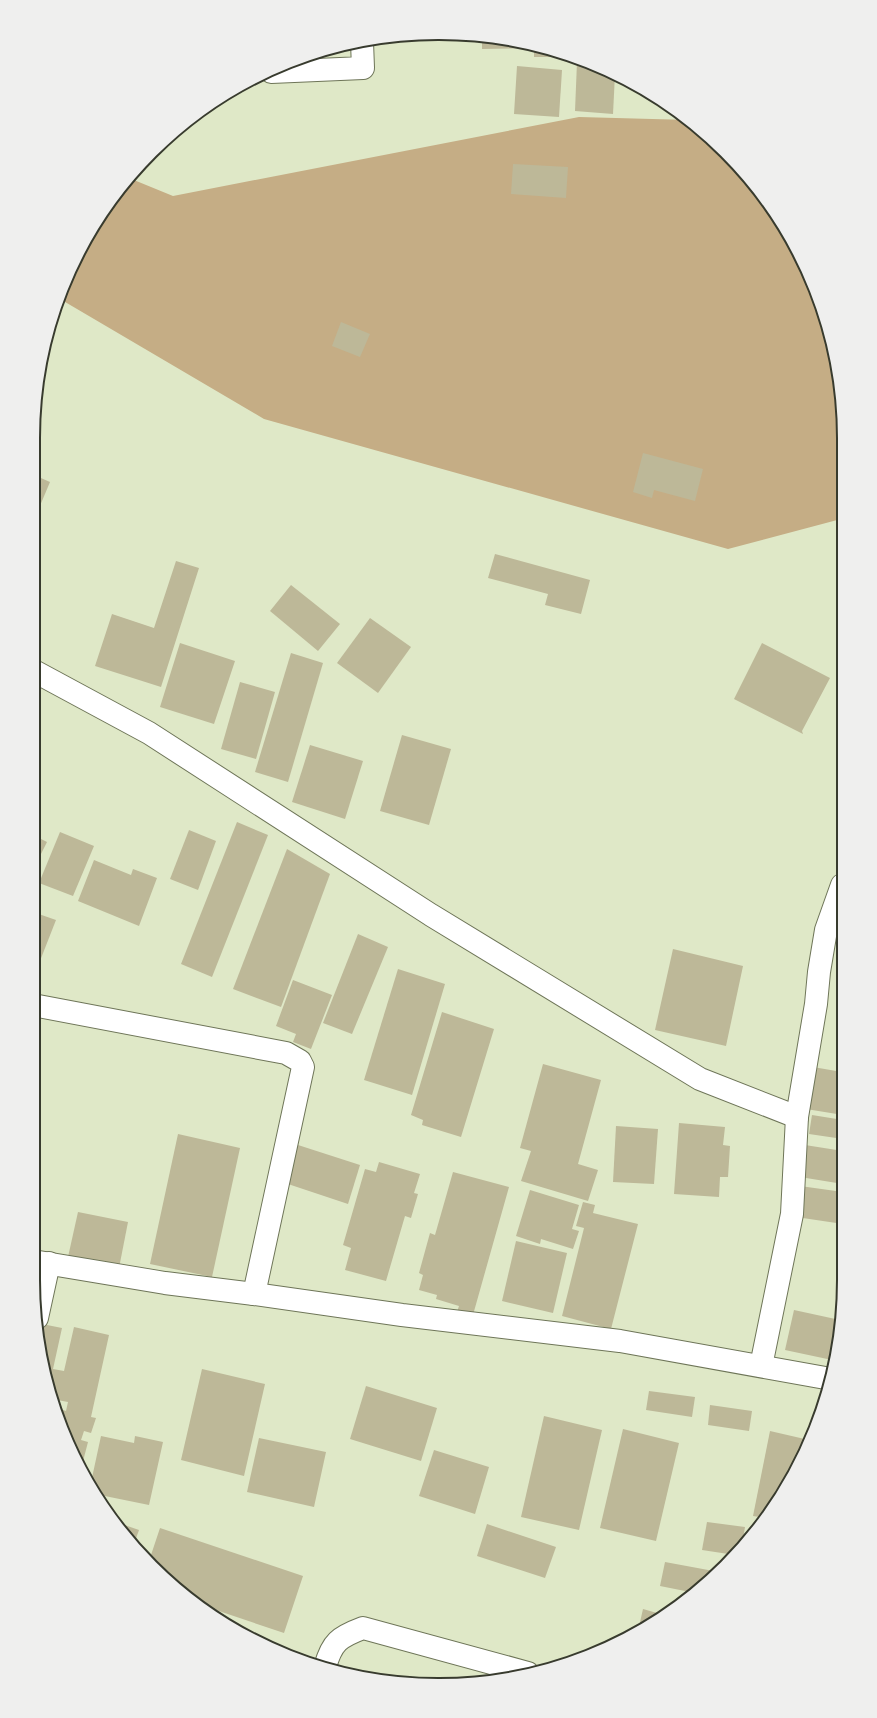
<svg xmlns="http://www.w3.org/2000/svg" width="877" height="1718" font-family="'Open Sans',sans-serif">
	<rect width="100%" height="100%" fill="#dfe8c7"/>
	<polygon fill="#c5ad85" points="579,117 689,120 760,192 813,284 840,385 841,519 728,549 264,419 60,299 75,259 117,192 129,178 173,196"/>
	<g fill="#bdb898">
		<polygon points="482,37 528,44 528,48 482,49"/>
		<polygon points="534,45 543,47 571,57 534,57"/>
		<polygon points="323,51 323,66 284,66 308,55"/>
		<polygon points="577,62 586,63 615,74 613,114 575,111"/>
		<polygon points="517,66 562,70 559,117 514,114"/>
		<polygon points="513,164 568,167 566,198 511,194"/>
		<polygon points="341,322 370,334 360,357 332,346"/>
		<polygon points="643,453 703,469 695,501 654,490 652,498 633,492"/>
		<polygon points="34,475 50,482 34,520"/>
		<polygon points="495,554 590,580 581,614 545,605 548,594 488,578"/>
		<polygon points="176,561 199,568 161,687 95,666 112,614 154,628"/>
		<polygon points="291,585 340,624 318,651 270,611"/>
		<polygon points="370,618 411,647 378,693 337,663"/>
		<polygon points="180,643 235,661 214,724 160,707"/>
		<polygon points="762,643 830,678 802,731 803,734 734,699"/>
		<polygon points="291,653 323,663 288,782 255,772"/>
		<polygon points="240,682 275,692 256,759 221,749"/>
		<polygon points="402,735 451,749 429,825 380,811"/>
		<polygon points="310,745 363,761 345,819 292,802"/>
		<polygon points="237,822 268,835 212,977 181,964"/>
		<polygon points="189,830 216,841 198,890 170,879"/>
		<polygon points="60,832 94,846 73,896 39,883"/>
		<polygon points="33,835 47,842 33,870"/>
		<polygon points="287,849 330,874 281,1007 233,989"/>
		<polygon points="94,860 131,875 133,869 157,878 139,926 78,901"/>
		<polygon points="33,912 56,920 38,966 33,964"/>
		<polygon points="358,934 388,947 352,1034 323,1023"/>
		<polygon points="673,949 743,966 726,1046 655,1030"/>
		<polygon points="398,969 445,984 412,1095 364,1080"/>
		<polygon points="293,980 332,995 311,1049 293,1042 296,1034 276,1026"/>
		<polygon points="442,1012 494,1029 461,1137 422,1125 423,1120 411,1115"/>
		<polygon points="543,1064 601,1080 578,1164 598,1170 588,1201 521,1181 531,1151 520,1148"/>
		<polygon points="813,1067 842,1072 843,1115 806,1109"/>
		<polygon points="812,1115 843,1120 843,1139 809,1134"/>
		<polygon points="679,1123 725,1127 723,1145 730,1146 728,1177 720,1177 719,1197 674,1194"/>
		<polygon points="616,1126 658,1129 654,1184 613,1182"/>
		<polygon points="178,1134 240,1148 212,1277 150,1264"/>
		<polygon points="298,1145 360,1165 348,1204 285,1183"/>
		<polygon points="805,1145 843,1151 843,1184 800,1177"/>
		<polygon points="379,1162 420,1174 414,1193 418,1194 411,1218 405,1216 386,1281 345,1270 351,1248 343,1245 365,1169 376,1172"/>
		<polygon points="453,1172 509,1187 471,1322 455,1318 459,1306 436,1299 437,1295 419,1290 423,1275 419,1273 430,1233 435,1235"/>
		<polygon points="800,1186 843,1192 843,1224 796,1217"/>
		<polygon points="530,1190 579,1205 572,1229 579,1231 573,1249 541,1239 540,1244 516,1236"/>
		<polygon points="583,1202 595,1205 593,1213 638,1224 611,1329 562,1316 584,1228 576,1226"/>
		<polygon points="78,1212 128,1222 119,1268 68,1257"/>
		<polygon points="516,1241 567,1253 553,1313 502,1301"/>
		<polygon points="794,1310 840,1320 832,1360 785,1350"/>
		<polygon points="37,1323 62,1328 53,1369 64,1371 74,1327 109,1335 91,1417 96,1418 91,1433 84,1431 81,1440 88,1442 81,1469 55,1410 54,1407 66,1411 68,1402 52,1399 41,1358"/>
		<polygon points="202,1369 265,1384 244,1476 181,1460"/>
		<polygon points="366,1386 437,1408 421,1461 350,1439"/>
		<polygon points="649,1391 695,1397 692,1417 646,1410"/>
		<polygon points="710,1405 752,1411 749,1431 708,1425"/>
		<polygon points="544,1416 602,1430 579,1530 521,1517"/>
		<polygon points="623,1429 679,1443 656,1541 600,1528"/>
		<polygon points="770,1431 809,1440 802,1459 776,1505 765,1518 753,1516"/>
		<polygon points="101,1436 134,1443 135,1436 163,1442 149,1505 95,1494 90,1487"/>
		<polygon points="259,1438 326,1452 314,1507 247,1492"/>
		<polygon points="434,1450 489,1467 475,1514 419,1496"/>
		<polygon points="113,1521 139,1530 134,1544 117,1527"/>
		<polygon points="707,1522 745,1527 742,1546 735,1555 702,1550"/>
		<polygon points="487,1524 556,1547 545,1578 477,1556"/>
		<polygon points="160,1528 303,1576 284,1633 198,1604 171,1584 149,1561"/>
		<polygon points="665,1562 719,1572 695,1593 660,1586"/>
		<polygon points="643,1609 664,1615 638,1631"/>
		<polygon points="358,1672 378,1679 377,1680 356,1676"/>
	</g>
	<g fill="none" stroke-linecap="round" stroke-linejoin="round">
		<defs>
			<g id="minor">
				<polyline points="271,72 363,68 362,42"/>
				<polyline points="34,671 149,733 431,915 700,1079 797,1117"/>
				<polyline points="33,1005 286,1053 300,1061 303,1067 254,1294"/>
				<polyline points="33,1261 165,1283 254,1294 402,1315 620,1341 831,1379"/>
				<polyline points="37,1318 49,1263"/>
				<polyline points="761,1366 792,1214 797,1117 816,1004 819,972 826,930 842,885"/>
				<path d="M325 1667C332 1642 339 1637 363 1628L528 1673"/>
			</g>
		</defs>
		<use href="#minor" stroke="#6e7558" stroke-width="24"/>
		<use href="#minor" stroke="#fff" stroke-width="22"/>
	</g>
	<path d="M0 0H877V1718H0ZM438 40H439A398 398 0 0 1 837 438V1280A398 398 0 0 1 439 1678H438A398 398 0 0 1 40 1280V438A398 398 0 0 1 438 40Z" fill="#efefee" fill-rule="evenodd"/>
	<path fill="none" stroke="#383b2e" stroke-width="2" d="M438 40H439A398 398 0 0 1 837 438V1280A398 398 0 0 1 439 1678H438A398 398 0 0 1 40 1280V438A398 398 0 0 1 438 40Z"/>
</svg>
